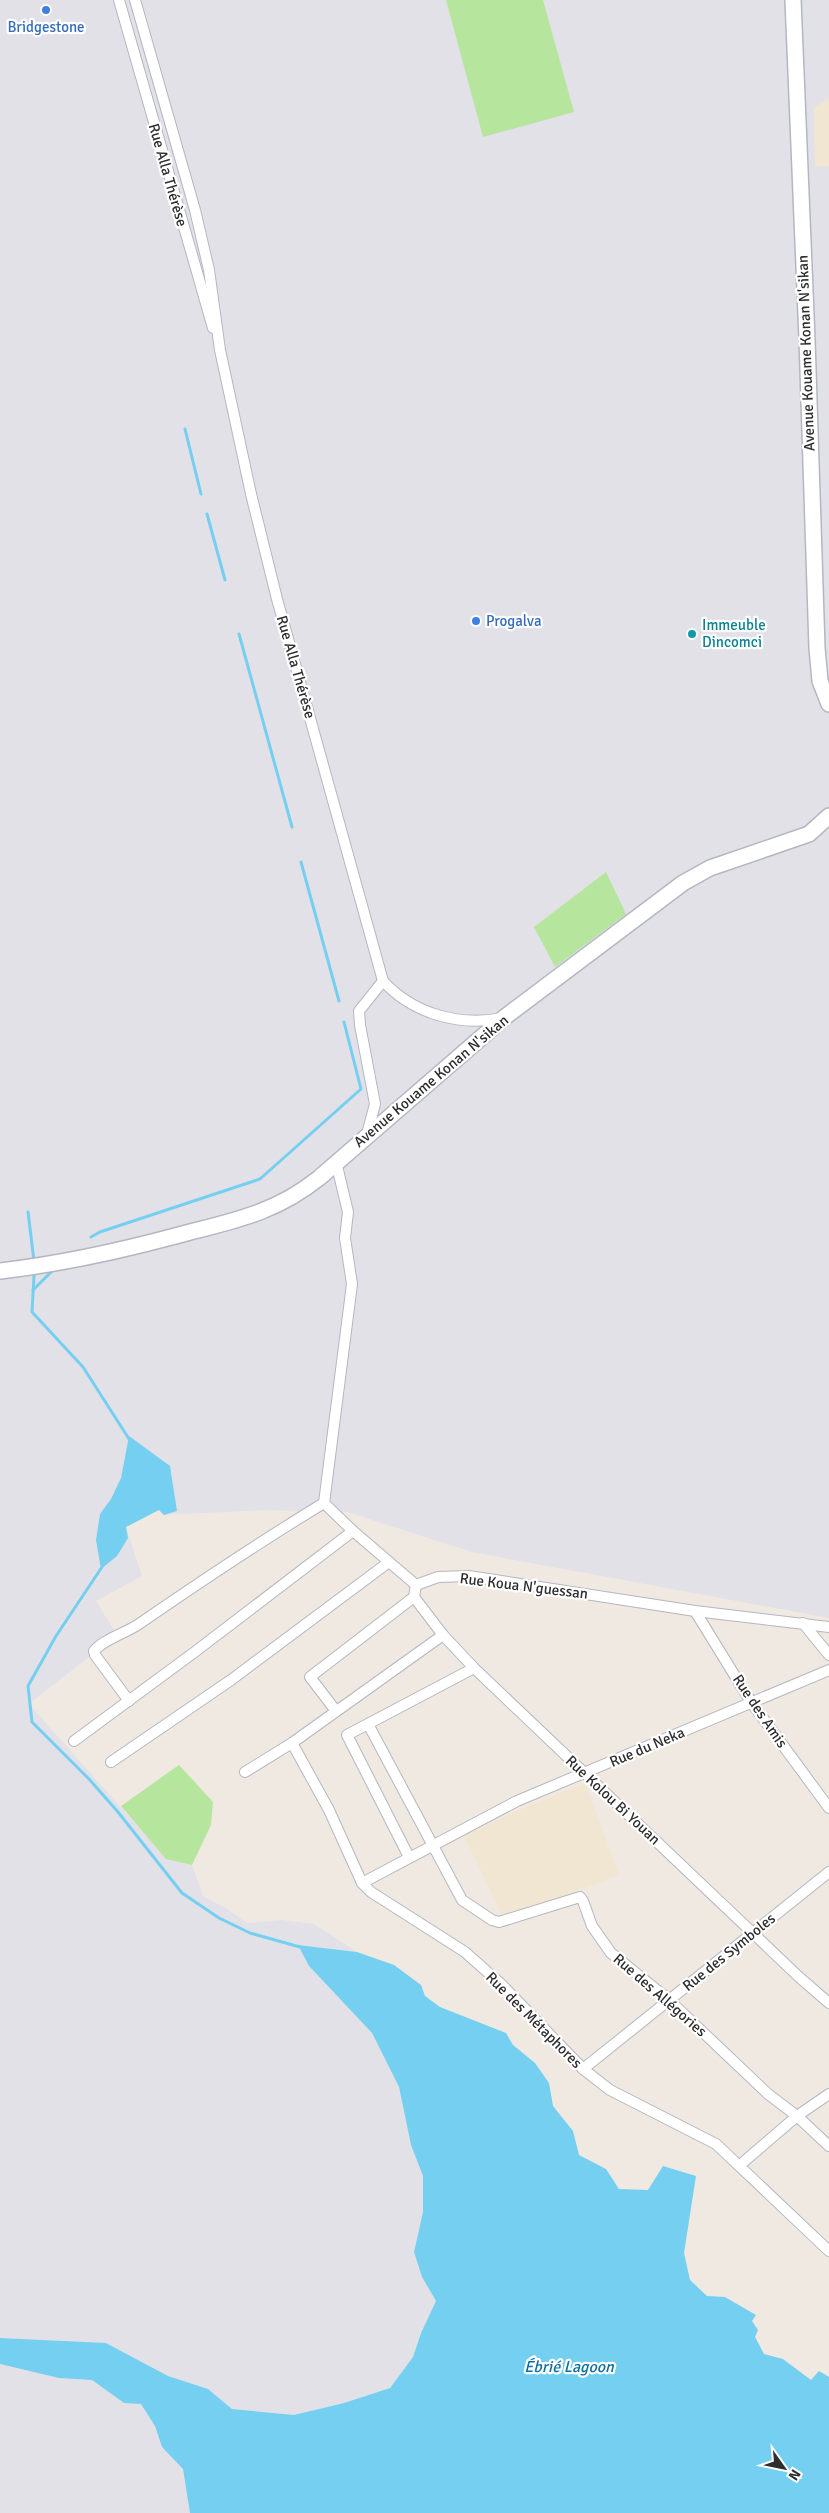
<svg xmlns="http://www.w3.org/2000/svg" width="829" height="2513" font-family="Signika,sans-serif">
	<rect width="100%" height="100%" fill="#efe9e1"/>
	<g fill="#e3e1e8">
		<polygon points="0,0 829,0 829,1618 472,1552 347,1512 266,1510 164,1515 159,1510 126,1527 142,1576 96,1601 117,1635 29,1704 166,1858 192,1865 203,1896 224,1907 247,1923 281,1920 314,1924 357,1952 299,1945 309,1966 372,2033 399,2087 411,2145 423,2176 423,2212 414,2252 422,2277 436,2301 421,2333 413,2357 390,2388 344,2403 294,2415 232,2409 207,2389 168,2376 106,2343 0,2338"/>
		<polygon points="0,2364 59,2378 92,2380 124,2403 141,2404 155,2426 162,2447 183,2469 190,2513 0,2513"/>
	</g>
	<g fill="#f0e6d1">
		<polygon points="829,98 829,166 815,167 814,108"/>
		<polygon points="585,1783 619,1875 504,1919 464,1836 523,1808"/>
	</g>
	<g fill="#b6e59e">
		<polygon points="446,0 543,0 574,112 483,137"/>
		<polygon points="606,872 626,914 555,967 534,927"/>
		<polygon points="179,1765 213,1802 211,1825 192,1865 166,1859 121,1806"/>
	</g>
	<g fill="#75cff0">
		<polygon points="129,1436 170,1466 177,1511 164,1515 159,1510 126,1527 128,1538 117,1556 101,1569 96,1540 100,1514 111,1499 121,1478"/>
		<polygon points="298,1945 357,1952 394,1965 421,1985 425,1996 440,2007 506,2033 513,2045 535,2063 549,2083 553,2106 573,2131 579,2155 606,2169 619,2189 648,2190 663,2166 696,2176 684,2253 690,2280 707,2296 725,2297 756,2315 752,2321 758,2330 755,2337 764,2354 783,2359 811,2380 819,2371 829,2377 829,2513 190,2513 183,2469 162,2447 155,2426 141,2404 124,2403 92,2380 59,2378 0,2364 0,2338 106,2343 168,2376 208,2389 232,2409 294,2415 344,2403 390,2388 413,2357 421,2333 436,2301 422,2277 414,2252 423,2212 423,2176 411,2145 399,2087 372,2033 309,1966"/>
	</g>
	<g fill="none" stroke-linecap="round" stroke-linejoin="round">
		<g stroke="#75cff0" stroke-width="3">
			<polyline points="185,429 201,494"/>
			<polyline points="207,514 225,580"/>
			<polyline points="239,634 292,827"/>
			<polyline points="301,862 339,1001"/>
			<polyline points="28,1212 34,1261"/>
			<polyline points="91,1237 100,1232 260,1179 361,1089 344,1022"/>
			<polyline points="34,1276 32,1312 83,1367 129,1439"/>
			<polyline points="33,1290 55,1268"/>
			<polyline points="102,1567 56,1636 28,1686 32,1722 89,1779 118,1812 182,1893 219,1918 250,1933 300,1947"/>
		</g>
		<defs>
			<g id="street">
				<polyline points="119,0 213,328"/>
				<path d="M135 0 195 210 209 270 220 350 251 494 277 599 383 981C412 1013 459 1027 502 1018"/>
				<polyline points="367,1134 375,1104 360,1025 359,1011 383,981"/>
				<polyline points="336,1162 348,1212 345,1238 352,1284 324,1503 353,1531 416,1585 438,1577 469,1576 695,1611 829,1627"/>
				<polyline points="416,1585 414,1597 443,1635 474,1668 799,1977 829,2003"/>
				<polyline points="695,1611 751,1702 829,1808"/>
				<polyline points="803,1623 829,1655"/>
				<path d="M129 1701 95 1655 94 1651C104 1639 126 1633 139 1624 200 1582 261 1541 324 1503"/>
				<polyline points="336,1711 310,1677 414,1597"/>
				<polyline points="368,1724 462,1900 492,1920 499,1922 580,1897 583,1901 592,1926 611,1953 669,2000 768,2094 797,2116 829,2146"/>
				<polyline points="74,1741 196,1651 353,1531"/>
				<polyline points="292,1743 329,1810 362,1883 371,1892 465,1952 502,1985 583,2069 610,2090 716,2144 829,2251"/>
				<polyline points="111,1762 231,1680 389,1562"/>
				<polyline points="245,1772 292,1743 443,1635"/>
				<polyline points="409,1857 347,1735 474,1668"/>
				<polyline points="362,1883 517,1801 829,1670"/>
				<polyline points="583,2069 829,1872"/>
				<polyline points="740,2165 797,2116 829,2094"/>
			</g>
			<g id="secondary">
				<polyline points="793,0 807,339 817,648 820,681 829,704"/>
				<path d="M0 1271C61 1264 120 1251 179 1235 232 1221 274 1214 319 1178L505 1017 683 883 710 868 809 834 829 816"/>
			</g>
		</defs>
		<use href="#street" stroke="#b4b7c1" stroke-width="12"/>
		<use href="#secondary" stroke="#b4b7c1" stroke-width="18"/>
		<use href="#street" stroke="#fff" stroke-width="10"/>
		<use href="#secondary" stroke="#fff" stroke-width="15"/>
	</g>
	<g fill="#3f7fe0" stroke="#fff" stroke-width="2">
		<circle cx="46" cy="10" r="5"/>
		<circle cx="476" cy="621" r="5"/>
	</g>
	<circle fill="#0f9aa8" stroke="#fff" stroke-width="2" cx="692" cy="634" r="5"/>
	<g text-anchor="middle" stroke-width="4.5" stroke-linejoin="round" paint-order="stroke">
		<g font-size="15" fill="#366cbe" stroke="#fff">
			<text x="46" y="32">Bridgestone</text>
			<text x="486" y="626" text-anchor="start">Progalva</text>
		</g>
		<g font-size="15" fill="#2e2e2e" stroke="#fff">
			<text transform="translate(168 175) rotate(74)" y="5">Rue Alla Thérèse</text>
			<text transform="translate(806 353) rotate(-92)" y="5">Avenue Kouame Konan N'sikan</text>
			<text transform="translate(296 667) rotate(74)" y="5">Rue Alla Thérèse</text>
			<text transform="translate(431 1081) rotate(-40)" y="5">Avenue Kouame Konan N'sikan</text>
			<text transform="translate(524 1586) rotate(7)" y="5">Rue Koua N'guessan</text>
			<text transform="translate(760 1711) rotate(56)" y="5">Rue des Amis</text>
			<text transform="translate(647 1747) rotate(-23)" y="5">Rue du Neka</text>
			<text transform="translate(613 1800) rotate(43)" y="5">Rue Kolou Bi Youan</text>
			<text transform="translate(729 1952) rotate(-39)" y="5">Rue des Symboles</text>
			<text transform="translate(660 1995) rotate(41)" y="5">Rue des Allégories</text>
			<text transform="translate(534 2020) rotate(45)" y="5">Rue des Métaphores</text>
		</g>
		<g font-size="15" fill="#0d838f" stroke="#fff" text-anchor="start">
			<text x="702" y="630">Immeuble<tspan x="702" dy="17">Dincomci</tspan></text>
		</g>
		<g font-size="16" font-style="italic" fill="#0d6fa3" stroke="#fff">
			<text x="569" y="2372">Ébrié Lagoon</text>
		</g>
	</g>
	<g transform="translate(784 2468) rotate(123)" stroke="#ffffff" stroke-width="4" paint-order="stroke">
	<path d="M0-4L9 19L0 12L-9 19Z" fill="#2e2e2e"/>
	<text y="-8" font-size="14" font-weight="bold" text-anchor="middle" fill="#2e2e2e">N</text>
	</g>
</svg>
